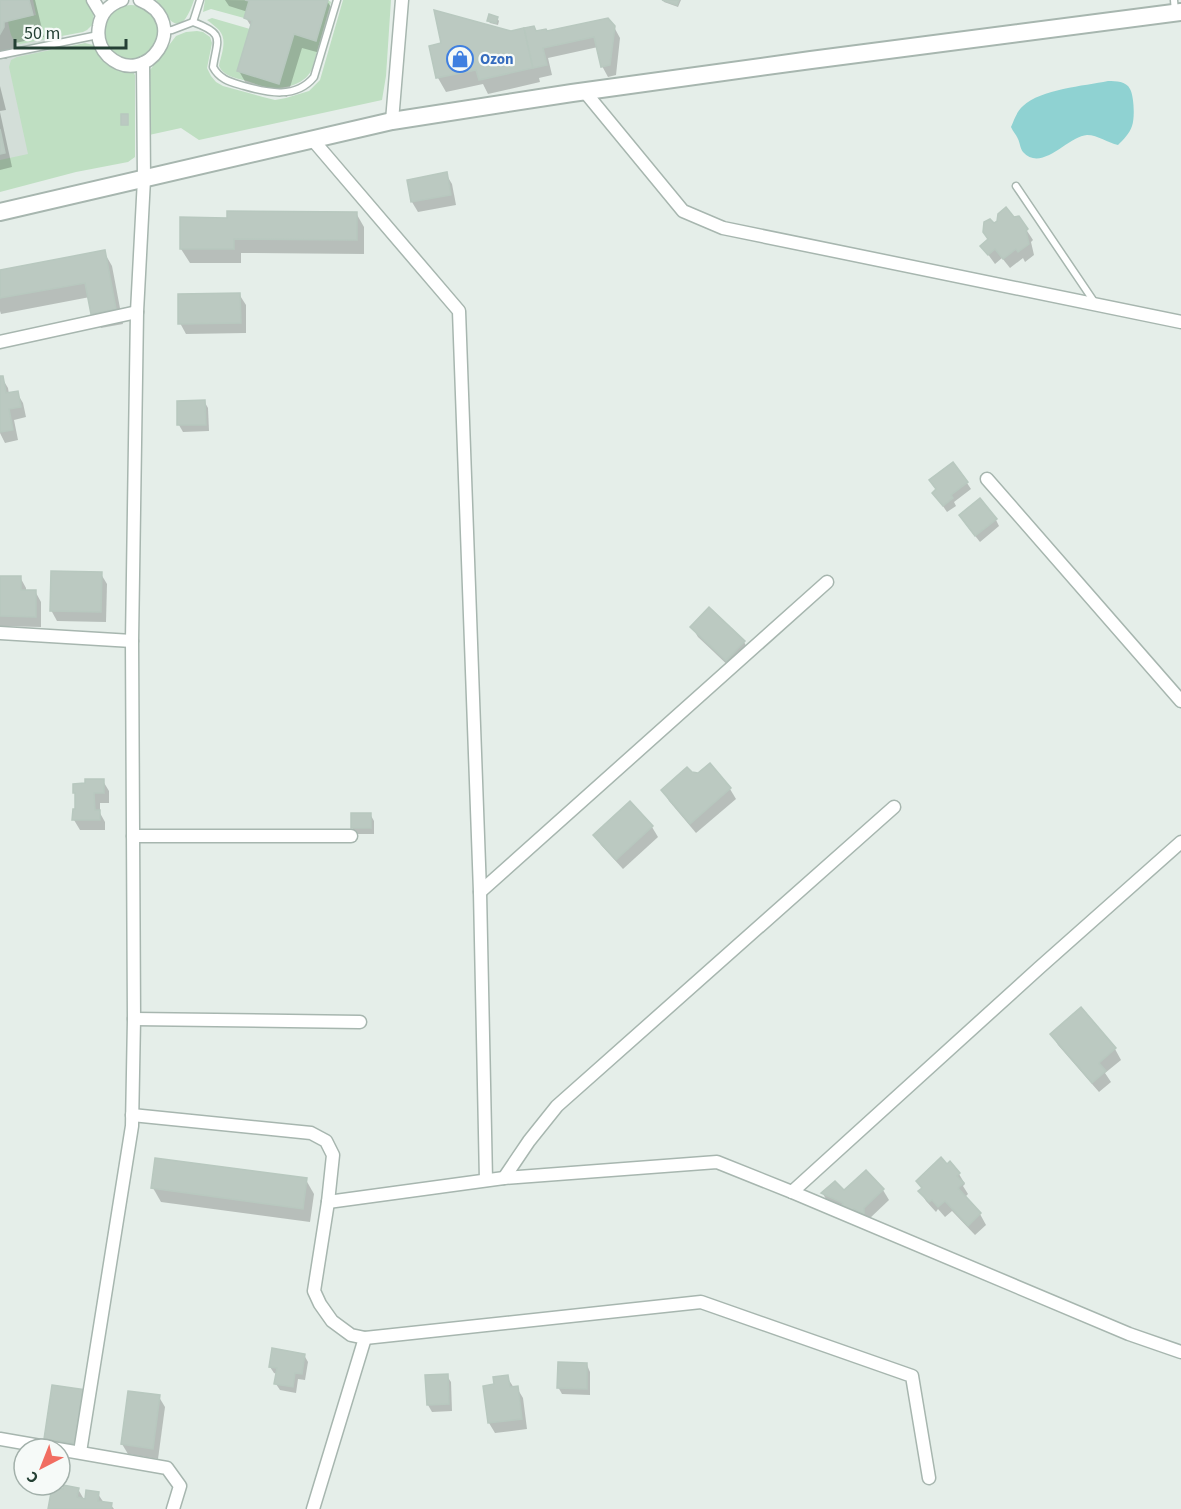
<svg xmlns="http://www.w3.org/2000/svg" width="1181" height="1509" font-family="'Source Sans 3',sans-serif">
	<rect width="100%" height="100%" fill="#e5eee9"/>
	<polygon fill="#d3ded8" points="0,0 55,0 89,151 0,185"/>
	<g fill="#bfdfc2">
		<path d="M33 0H87L94 11 93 24 87 30 83 32 20 44C10 40 10 31 8 21L36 15Z"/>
		<path d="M156 0H194C182 36 171 27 156 0Z"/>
		<polygon points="205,0 245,0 249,1 244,18 211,9 203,12"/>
		<path d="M328 0 331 2 312 69C306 83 289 88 275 88 266 88 256 84 247 81 237 78 224 77 219 66 221 55 228 40 219 30 215 26 211 23 207 20L212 18 250 29 237 71 279 84 294 34 316 41Z"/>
		<polygon points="343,0 391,0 386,76 382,100 199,140 181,128 149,135 150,70 176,36 186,32 197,31 203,32 210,37 212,43 207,68 211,76 216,82 223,86 263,97 275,100 286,98 309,91 320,80"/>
		<circle cx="131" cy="32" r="27"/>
		<polygon points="85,43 93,45 133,72 135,75 135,157 128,162 76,172 0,192 0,160 28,154 9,67 11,60 17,57"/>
	</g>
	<path fill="#8fd2d2" d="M1108 81C1116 81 1126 81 1130 89 1134 96 1135 118 1132 126 1130 133 1123 140 1118 145 1108 143 1098 135 1087 135 1068 136 1042 173 1023 152 1020 148 1020 143 1018 139 1016 134 1013 132 1011 127 1014 120 1017 111 1023 106 1041 89 1084 86 1108 81Z"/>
	<g fill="#0003">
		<polygon points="0,0 35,0 44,37 15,43 14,54 6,59 0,58"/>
		<polygon points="225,0 327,1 336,15 324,54 302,48 287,97 247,85 239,71 252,28 246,18 248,12 229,6"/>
		<polygon points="663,0 681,0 678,7 664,2"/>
		<polygon points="497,18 499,21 498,25 490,23 488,20"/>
		<polygon points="614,27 620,38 616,75 608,77 602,66 598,47 548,58 552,75 539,78 540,82 488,94 483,84 446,92 438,78 431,47 511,32 547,33"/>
		<polygon points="0,86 6,110 0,111"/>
		<polygon points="0,112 12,167 0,170"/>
		<polygon points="446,174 452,184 456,205 418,212 412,202"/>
		<polygon points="356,213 364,227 364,254 241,253 241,263 190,263 181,249 228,219"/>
		<polygon points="1018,217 1033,240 1031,242 1034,255 1025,262 1023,258 1010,268 1002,258 995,264 982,246 990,240 994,225"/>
		<polygon points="104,252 112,266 123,324 101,328 93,313 90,297 1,314 0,311 0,271"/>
		<polygon points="239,294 246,305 246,333 186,334 180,323"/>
		<polygon points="0,378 2,378 8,388 9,394 17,393 23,403 26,417 14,420 18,440 5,443 0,433"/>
		<polygon points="204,401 208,408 209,431 183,432 179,425 178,402"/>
		<polygon points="967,483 971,489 954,502 956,506 947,512 938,499"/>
		<polygon points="996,520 999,526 980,542 964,522"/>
		<polygon points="101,574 107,584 106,622 57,621 51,610"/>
		<polygon points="0,577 20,577 26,588 26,591 35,591 41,602 41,627 0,626"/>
		<polygon points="709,609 744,642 750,653 733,670 698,637 692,627"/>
		<polygon points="691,774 730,789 736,799 696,833 669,801 663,790"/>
		<polygon points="103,781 109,791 109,803 100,803 100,813 105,822 105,830 80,830 74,820 74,811"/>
		<polygon points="630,803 652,827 658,837 623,869 601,845 595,835"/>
		<polygon points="370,814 374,821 374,834 356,834 352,827"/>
		<polygon points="1081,1010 1115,1049 1121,1060 1105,1073 1111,1082 1099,1092 1058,1045 1052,1034"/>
		<polygon points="959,1174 965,1184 963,1186 968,1194 965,1197 980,1214 986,1225 975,1235 952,1211 945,1217 938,1209 936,1212 926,1201 920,1191 922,1189 918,1182"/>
		<polygon points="306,1180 314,1194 310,1222 161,1202 153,1188"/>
		<polygon points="883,1190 889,1200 869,1219 829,1204 823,1194"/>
		<polygon points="304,1355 308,1362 305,1380 298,1379 296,1393 280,1390 276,1384 277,1374 274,1373 270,1367"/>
		<polygon points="587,1365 590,1372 590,1395 562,1394 558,1387"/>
		<polygon points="447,1376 451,1382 452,1411 432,1412 428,1405 427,1377"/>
		<polygon points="507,1377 514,1388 517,1388 523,1398 527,1429 495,1433 489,1423 485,1387 495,1386"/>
		<polygon points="53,1386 83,1454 51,1449 45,1438"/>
		<polygon points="159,1397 165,1407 158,1459 128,1454 122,1444"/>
		<polygon points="78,1489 86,1503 98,1494 104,1503 111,1505 114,1509 50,1509 64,1490"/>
	</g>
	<g fill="#bbc9c1" stroke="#b8c8bf" stroke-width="1.5">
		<polygon points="0,0 29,0 33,15 4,22 4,27 0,34"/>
		<polygon points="245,0 328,0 316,41 294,34 279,84 237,71 252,21 244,18 249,1"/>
		<polygon points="662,0 679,0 677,5"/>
		<polygon points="434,10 511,31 524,28 533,68 479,80 476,70 436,78 429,46 441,43"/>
		<polygon points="489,14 498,17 496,23 487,21"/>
		<polygon points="608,18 615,26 610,65 601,67 594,37 543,48 547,65 533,68 524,28 534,26 536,31 546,29 547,31"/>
		<rect x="121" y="114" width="7" height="11"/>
		<polygon points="0,129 5,153 0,154"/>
		<polygon points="447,172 451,195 411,202 407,180"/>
		<polygon points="1006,207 1014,217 1019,216 1028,229 1026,231 1029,244 1018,252 1016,249 1003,259 995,249 988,255 980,246 988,239 983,232 984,222 990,219 994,223 997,221 998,214"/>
		<polygon points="227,211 357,212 357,240 234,239 234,249 180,249 180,217 227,218"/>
		<polygon points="105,250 116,309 91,314 85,283 0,298 0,270"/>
		<polygon points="240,293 241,323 178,324 178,294"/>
		<polygon points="0,376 3,376 6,393 18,391 21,407 9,409 13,430 0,432"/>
		<polygon points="205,400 206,425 177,425 177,401"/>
		<polygon points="953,462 968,482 951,495 953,498 943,506 932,493 936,489 929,480"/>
		<polygon points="980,498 997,519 975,536 959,515"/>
		<polygon points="51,571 102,572 101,612 50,611"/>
		<polygon points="0,576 21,576 21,590 36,590 36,617 0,616"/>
		<polygon points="709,607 745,641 726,661 690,627"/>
		<polygon points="710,763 731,788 690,824 661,790 687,767 692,772 698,773"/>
		<polygon points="85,779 104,779 104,793 94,793 95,810 100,810 100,820 72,820 73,809 75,809 75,793 73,793 73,784 85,783"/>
		<polygon points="630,801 653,826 616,860 593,835"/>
		<rect x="351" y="813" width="20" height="15"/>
		<polygon points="1081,1007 1116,1048 1099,1063 1106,1071 1092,1083 1050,1034"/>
		<polygon points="941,1157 947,1164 950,1161 960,1173 957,1176 964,1183 958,1188 981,1213 968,1226 945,1201 938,1207 932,1200 929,1202 918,1191 922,1188 916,1181"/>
		<polygon points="155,1158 307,1178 303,1209 151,1188"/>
		<polygon points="866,1170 884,1189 864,1208 864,1214 854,1209 853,1212 841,1207 843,1203 821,1193 835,1181 844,1190"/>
		<polygon points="272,1348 305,1354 302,1374 295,1373 293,1387 274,1384 277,1368 269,1367"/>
		<polygon points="558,1362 587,1363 587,1389 557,1388"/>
		<polygon points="448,1374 449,1404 427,1405 425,1375"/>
		<polygon points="508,1375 510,1387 518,1386 522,1419 488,1423 483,1386 494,1384 493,1377"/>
		<polygon points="52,1385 86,1390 78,1444 44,1439"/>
		<polygon points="128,1391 160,1395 153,1449 121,1444"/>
		<polygon points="63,1485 79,1488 77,1497 85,1499 86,1490 99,1492 98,1501 112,1503 111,1509 48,1509 52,1487 63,1489"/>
	</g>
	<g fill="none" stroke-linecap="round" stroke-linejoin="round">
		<defs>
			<g id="service">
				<polyline points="1174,0 1175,12"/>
				<polyline points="193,22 200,0"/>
				<path d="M165 31 172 30 193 22C226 34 217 39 213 67 220 80 231 82 244 86 268 93 296 99 314 77L337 0"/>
				<polyline points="0,55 98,35"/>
				<polyline points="1016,186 1095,303"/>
			</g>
			<g id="minor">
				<polyline points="93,0 102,15"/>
				<path d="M122 0C110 4 101 13 99 26 97 37 100 48 108 56 146 91 194 22 140 0"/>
				<polyline points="585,92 683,211 723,228 1181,322"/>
				<polyline points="392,121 402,0"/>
				<polyline points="312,139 459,311 480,892 486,1180"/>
				<polyline points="0,342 137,312"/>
				<polyline points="987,479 1181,701"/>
				<polyline points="0,633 132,641"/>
				<polyline points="133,836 351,836"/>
				<polyline points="480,892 827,582"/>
				<polyline points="134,1019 360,1022"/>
				<polyline points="132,1115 311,1133 326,1141 333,1155 328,1202 314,1291 320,1304 332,1321 351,1335 365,1338 701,1302 912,1376 929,1478"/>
				<polyline points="504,1178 529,1141 557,1106 894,807"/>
				<polyline points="792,1192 1039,968 1181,842"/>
				<polyline points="328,1202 504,1178 717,1162 792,1192 1129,1334 1181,1352"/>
				<polyline points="0,1439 167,1468 180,1486 173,1509"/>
				<polyline points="80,1452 132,1126 134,1019 132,641 137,312 144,179 143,63"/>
				<polyline points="313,1509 365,1338"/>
			</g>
			<polyline id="tertiary" points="0,212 392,121 572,93 811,60 1181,12"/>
		</defs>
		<use href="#service" stroke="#a7b6af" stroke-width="9"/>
		<use href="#minor" stroke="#a7b6af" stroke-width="15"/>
		<use href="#tertiary" stroke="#a7b6af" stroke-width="20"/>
		<use href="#service" stroke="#fff" stroke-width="6"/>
		<use href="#minor" stroke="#fff" stroke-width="12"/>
		<use href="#tertiary" stroke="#fff" stroke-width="16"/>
	</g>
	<defs>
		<symbol id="shop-ring" viewBox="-11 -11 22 22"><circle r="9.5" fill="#f6faf8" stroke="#3f7fe0" stroke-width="1.5"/><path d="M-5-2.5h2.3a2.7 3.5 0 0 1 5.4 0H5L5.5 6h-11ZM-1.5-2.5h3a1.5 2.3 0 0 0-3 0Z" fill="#3f7fe0"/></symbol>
	</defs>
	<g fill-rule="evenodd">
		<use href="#shop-ring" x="445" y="44" width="30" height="30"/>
	</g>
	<g text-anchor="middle" stroke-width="4.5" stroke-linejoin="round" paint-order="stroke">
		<g font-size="15" font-weight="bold" fill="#366cbe" stroke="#f6faf8" text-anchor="start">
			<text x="480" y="64">Ozon</text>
		</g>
	</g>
	<g transform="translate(42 1467) rotate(222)"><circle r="28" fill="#f6faf8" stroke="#a2b0aa" stroke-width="1.5"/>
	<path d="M0-4.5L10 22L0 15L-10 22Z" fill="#f16d61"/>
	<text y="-9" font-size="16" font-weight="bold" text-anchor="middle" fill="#244034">С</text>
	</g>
	<path d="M15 39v9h111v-9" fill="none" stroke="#244034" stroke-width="3"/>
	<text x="24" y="39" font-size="18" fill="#244034" stroke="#f6faf8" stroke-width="4.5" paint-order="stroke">50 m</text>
</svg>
